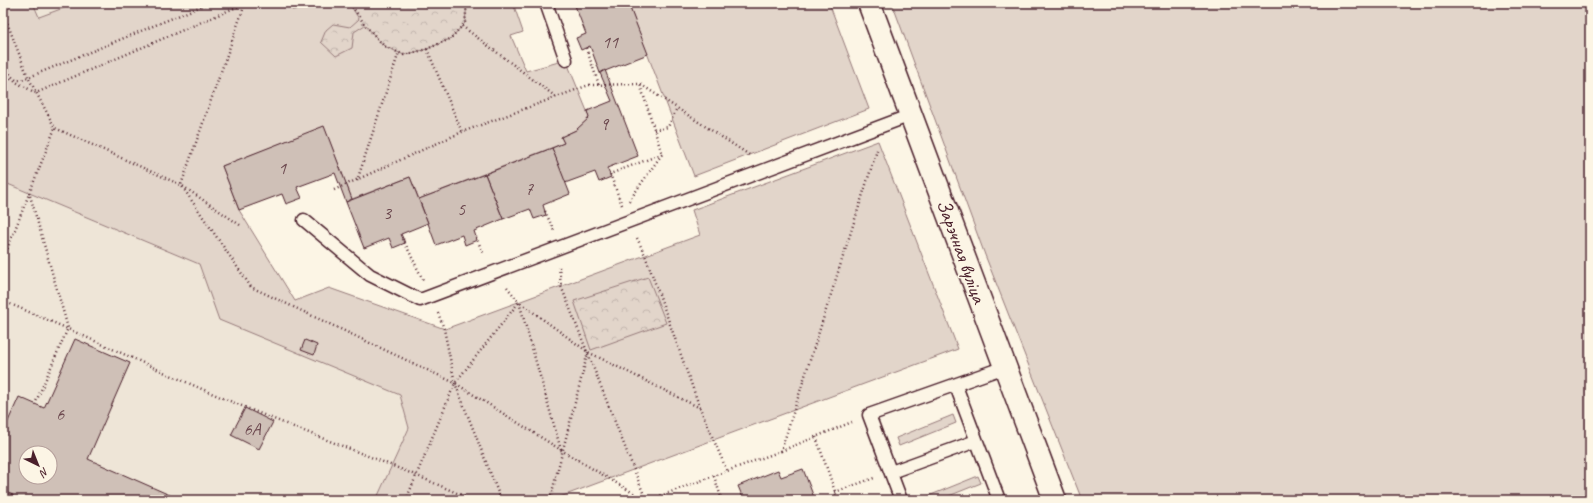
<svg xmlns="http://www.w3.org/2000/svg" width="1593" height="503" font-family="Caveat,sans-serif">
	<defs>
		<pattern id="forest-crowns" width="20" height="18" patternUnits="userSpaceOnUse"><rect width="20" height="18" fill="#e2d5ca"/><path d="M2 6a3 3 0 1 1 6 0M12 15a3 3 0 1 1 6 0" fill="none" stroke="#c3b6ae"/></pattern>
	</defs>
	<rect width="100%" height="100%" fill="#fcf5e5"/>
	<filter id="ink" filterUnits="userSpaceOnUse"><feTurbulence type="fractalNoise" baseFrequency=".025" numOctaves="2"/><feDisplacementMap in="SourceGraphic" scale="8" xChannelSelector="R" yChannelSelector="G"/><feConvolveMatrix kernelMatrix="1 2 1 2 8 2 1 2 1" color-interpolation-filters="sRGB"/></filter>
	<g filter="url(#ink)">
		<g fill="#eee5d7" fill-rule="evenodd">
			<polygon points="33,3 77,3 39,18"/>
			<path d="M3 182 199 264 220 320 400 395 409 428 376 500H3ZM26 453H50V477H26Z"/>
		</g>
		<g fill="#e2d5ca" stroke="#967a7a">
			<polygon points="3,3 33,3 39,17 77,3 513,3 523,32 511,36 526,71 566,60 587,111 589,118 576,130 561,137 564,143 419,199 410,177 352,199 324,127 222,166 239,210 295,301 329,288 445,329 700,235 692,210 878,141 958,349 552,500 376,500 409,428 400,395 219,320 199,264 3,182"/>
			<polygon points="628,3 829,3 869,109 694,176"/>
			<polygon points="892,3 1588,3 1590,10 1590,500 1082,500 985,255"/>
			<polygon points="953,415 956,423 899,446 896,438"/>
			<polygon points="978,476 981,483 939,500 922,500 921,499"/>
		</g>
		<g fill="url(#forest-crowns)" stroke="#967a7a">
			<polygon points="288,3 323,3 308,8 292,10"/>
			<polygon points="349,3 467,3 465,23 450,39 427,49 404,55 384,46 365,25 354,32 352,48 336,56 321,42 326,30 333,24 350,27 359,19"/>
			<polygon points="648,277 666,323 591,350 574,301"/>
		</g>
		<g fill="#cfc0b7" stroke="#4a1f2b" fill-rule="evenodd">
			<polygon points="574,3 628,3 648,54 600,73 590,46 581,50 576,38 586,34"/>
			<polygon points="605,70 638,156 607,168 611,177 599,182 595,172 565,183 552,148 564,143 561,137 576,130 589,118 587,111 612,101 600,73"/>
			<polygon points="324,126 352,199 346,202 335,173 297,187 302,198 286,204 282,194 239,210 222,166"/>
			<polygon points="552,148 570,194 543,205 546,215 534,219 530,209 503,219 485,174"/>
			<polygon points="485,174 503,219 474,231 477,240 465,245 462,235 436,245 419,199"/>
			<polygon points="410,177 428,223 401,234 405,243 393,248 389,238 364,248 346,202"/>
			<path d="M75 339 130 363 88 459 181 500H11L13 495 3 491V427L5 428 19 397 44 408ZM26 453H50V477H26Z"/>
			<polygon points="305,340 317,345 314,355 301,350"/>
			<polygon points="245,408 273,422 259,449 231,435"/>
			<polygon points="803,469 815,500 739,500 743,498 738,486 778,470 781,477"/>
		</g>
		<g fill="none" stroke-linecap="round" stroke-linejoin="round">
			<defs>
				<g id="lane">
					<polyline points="546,3 566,60"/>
					<polyline points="304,220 370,275 420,300 911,115"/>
					<polyline points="956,386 999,500"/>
					<polyline points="891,472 976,441"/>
					<polyline points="901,500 869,415 1005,367"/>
				</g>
				<polyline id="secondary" points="869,3 1055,500"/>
			</defs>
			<use href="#lane" stroke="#4a1f2b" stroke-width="15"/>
			<use href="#secondary" stroke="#4a1f2b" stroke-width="25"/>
			<g stroke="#4a1f2b" stroke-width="2.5" stroke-dasharray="1 3" stroke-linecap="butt">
				<polyline points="350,3 365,25 384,46 404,55 427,49 450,39 465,23 467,3"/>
				<polyline points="3,12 28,77 55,128 181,185 251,287 455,383 561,450 645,500"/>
				<polyline points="462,26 556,97"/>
				<polyline points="586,48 588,54"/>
				<polyline points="427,49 462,132"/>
				<polyline points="588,53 599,85"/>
				<polyline points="3,59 11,76 16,80 22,80 209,3"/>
				<polyline points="3,75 36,93 246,3"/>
				<polyline points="654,130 668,127 677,108"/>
				<polyline points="357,181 399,52"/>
				<polyline points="334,190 462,132 589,85 640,84 751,156"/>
				<polyline points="29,192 68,328 35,404"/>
				<polyline points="629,201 662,154 640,84"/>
				<polyline points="622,205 610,174 662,154"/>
				<polyline points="545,211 554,231"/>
				<polyline points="240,225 181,185 245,4"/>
				<polyline points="476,237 484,255"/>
				<polyline points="637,238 645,255 700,408 727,471"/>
				<polyline points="403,239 423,280"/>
				<polyline points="3,260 55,128"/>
				<polyline points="559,267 561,286 646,500"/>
				<polyline points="507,287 519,302 561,450"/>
				<path d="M3 301C83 334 162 373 242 406 318 438 397 465 472 500"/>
				<polyline points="438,313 444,329 455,383 501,500"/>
				<polyline points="3,419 8,421"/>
				<polyline points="816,437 838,500"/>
				<polyline points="781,451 852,422"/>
				<polyline points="714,476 722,500"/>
				<polyline points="835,492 874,478"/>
				<polyline points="406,500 455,383 519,302 588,352 700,408"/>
				<polyline points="550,500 588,352"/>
				<polyline points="649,500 781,451 878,147"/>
			</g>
			<use href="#lane" stroke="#fcf5e5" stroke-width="12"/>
			<use href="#secondary" stroke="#fcf5e5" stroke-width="22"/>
		</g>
	</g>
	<g text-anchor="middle" stroke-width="3" stroke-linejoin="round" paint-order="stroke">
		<g font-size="18" fill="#6b474e">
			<text x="610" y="48">11</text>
			<text x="604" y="130">9</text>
			<text x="282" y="174">1</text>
			<text x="529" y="195">7</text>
			<text x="461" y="215">5</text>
			<text x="387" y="219">3</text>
			<text x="60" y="420">6</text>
			<text x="252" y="435">6А</text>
		</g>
		<g font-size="20" fill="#4a1f2b" stroke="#fcf5e5">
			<text transform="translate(962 251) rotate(70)" y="7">Зарэчная вуліца</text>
		</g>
	</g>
	<rect width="1593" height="503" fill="none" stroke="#fcf5e5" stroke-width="16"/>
	<rect x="8" y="8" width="1577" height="487" fill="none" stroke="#4a1f2b" stroke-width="1.5" filter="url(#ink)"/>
	<g transform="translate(38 465) rotate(137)"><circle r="19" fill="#fcf5e5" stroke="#b59f9b"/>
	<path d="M0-3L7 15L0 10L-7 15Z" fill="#4a1f2b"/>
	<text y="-6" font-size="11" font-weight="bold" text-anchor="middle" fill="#4a1f2b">N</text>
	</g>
</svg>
